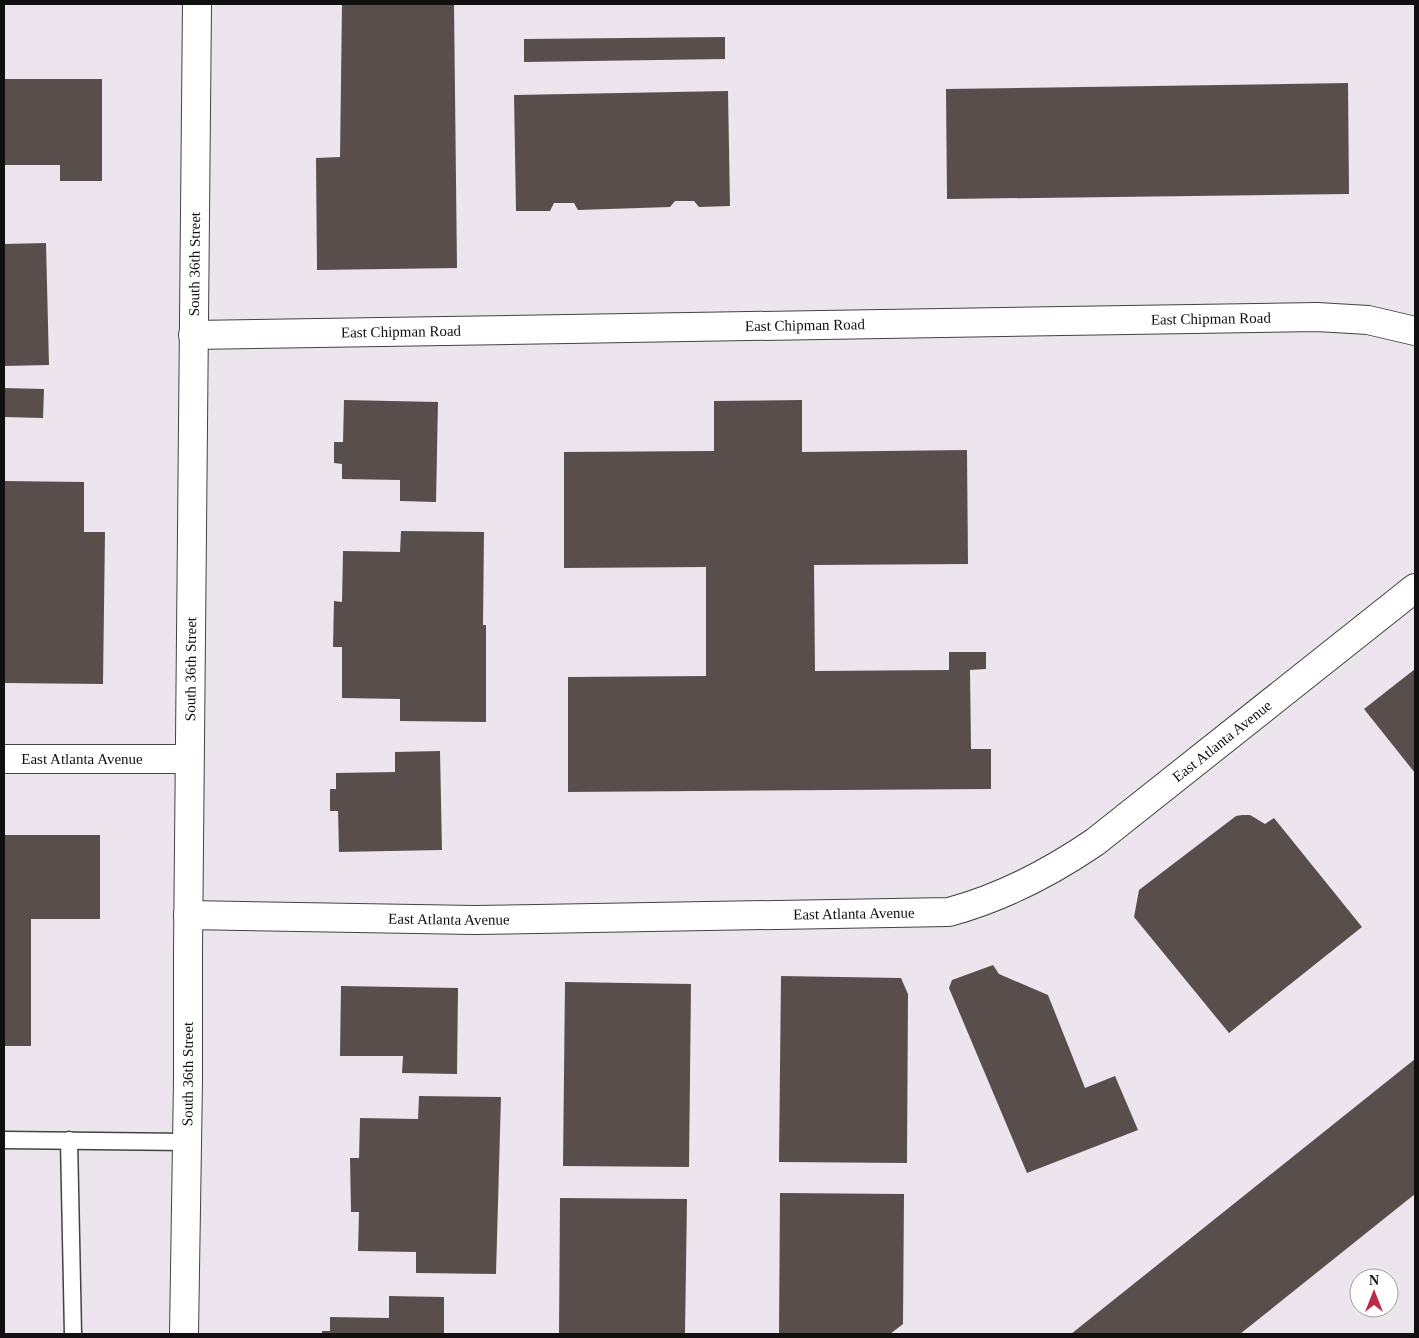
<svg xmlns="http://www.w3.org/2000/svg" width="1419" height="1338" font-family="'Times New Roman',serif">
	<rect width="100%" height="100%" fill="#fffbf3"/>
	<path fill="#ece5ee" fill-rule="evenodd" d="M4 4H1415V1334H4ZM1359 1278H1389V1308H1359Z"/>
	<g fill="#584f4c">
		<polygon points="342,4 454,4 457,268 317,270 316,158 340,157"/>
		<polygon points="725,37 725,59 524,62 524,39"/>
		<polygon points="4,79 102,79 102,181 60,181 60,165 4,165"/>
		<polygon points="1348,83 1349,194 947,199 946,89"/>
		<polygon points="728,91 730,206 699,207 694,201 675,201 670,207 578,210 574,203 554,203 550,211 516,211 514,95"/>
		<polygon points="46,243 49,365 4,366 4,244"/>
		<polygon points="4,388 44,389 43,418 4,417"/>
		<polygon points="344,400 438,402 436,502 400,501 400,480 342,479 342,464 334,463 334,442 343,442"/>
		<polygon points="802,400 802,452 967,450 968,564 814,565 815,671 949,670 949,652 986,652 986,669 970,670 971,749 991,749 991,789 568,792 568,677 706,676 706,567 564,568 564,452 714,451 714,401"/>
		<polygon points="4,481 84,482 84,532 105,532 103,684 4,683"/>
		<polygon points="401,531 484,532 483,625 486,625 486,722 400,721 400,699 342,698 342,647 333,647 334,601 342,602 343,551 400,552"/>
		<polygon points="1415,669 1415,773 1364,709"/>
		<polygon points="440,751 442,850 339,852 338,811 330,811 330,789 336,789 336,773 395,772 395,752"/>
		<polygon points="1242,815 1250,815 1265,824 1274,818 1362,927 1229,1033 1134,917 1139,890 1236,816"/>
		<polygon points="4,835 100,835 100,919 31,919 31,1046 4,1046"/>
		<polygon points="993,965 999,974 1048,995 1085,1088 1115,1076 1138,1130 1027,1173 949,988 952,980"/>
		<polygon points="781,976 901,978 908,994 907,1163 779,1162"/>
		<polygon points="565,982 691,984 689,1167 563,1166"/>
		<polygon points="341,986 458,988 457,1074 402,1073 403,1056 340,1056"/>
		<polygon points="1415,1059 1415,1194 1240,1334 1071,1334"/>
		<polygon points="419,1096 501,1097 496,1274 416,1273 416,1252 358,1251 359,1212 351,1212 350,1158 359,1158 360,1118 418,1119"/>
		<polygon points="780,1193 904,1194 903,1324 890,1334 779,1334"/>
		<polygon points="560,1198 687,1199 685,1334 559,1334"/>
		<polygon points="389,1296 444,1297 444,1334 322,1334 322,1331 330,1331 330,1317 389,1318"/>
	</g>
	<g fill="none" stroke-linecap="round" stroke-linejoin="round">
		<defs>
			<g id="service">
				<polyline points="4,1140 187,1142"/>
				<polyline points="69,1140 73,1334"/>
			</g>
			<g id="minor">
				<path id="s1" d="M193 335 1317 317 1368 320 1415 331"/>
				<path id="s2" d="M4 759H189"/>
				<path id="s3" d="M188 915 474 920 949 912C1001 898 1051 872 1095 842L1415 588"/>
				<path id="s4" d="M184 1334 188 1081V952L197 4"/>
			</g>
		</defs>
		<use href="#service" stroke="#434343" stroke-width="19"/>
		<use href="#minor" stroke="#434343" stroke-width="30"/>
		<use href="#service" stroke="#fff" stroke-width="16"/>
		<use href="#minor" stroke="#fff" stroke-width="28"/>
	</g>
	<g text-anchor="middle" stroke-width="5" stroke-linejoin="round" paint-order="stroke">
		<g font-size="15" fill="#101010" stroke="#fff">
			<text dy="5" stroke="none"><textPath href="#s4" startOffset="1070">South 36th Street</textPath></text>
			<text dy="5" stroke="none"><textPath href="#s1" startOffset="1018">East Chipman Road</textPath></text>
			<text dy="5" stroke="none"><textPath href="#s1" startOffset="612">East Chipman Road</textPath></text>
			<text dy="5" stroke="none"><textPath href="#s1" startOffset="208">East Chipman Road</textPath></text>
			<text dy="5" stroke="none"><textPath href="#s4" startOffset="665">South 36th Street</textPath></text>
			<text dy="5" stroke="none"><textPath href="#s3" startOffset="1086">East Atlanta Avenue</textPath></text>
			<text dy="5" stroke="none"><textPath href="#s2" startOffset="78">East Atlanta Avenue</textPath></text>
			<text dy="5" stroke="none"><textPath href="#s3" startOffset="666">East Atlanta Avenue</textPath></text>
			<text dy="5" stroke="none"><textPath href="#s3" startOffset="261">East Atlanta Avenue</textPath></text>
			<text dy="5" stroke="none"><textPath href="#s4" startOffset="260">South 36th Street</textPath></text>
		</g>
	</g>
	<rect width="1419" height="1338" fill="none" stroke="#101010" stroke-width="10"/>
	<g transform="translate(1374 1293)"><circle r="24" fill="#ffffff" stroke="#9f9f9f"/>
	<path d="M0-4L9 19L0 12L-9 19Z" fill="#bf2948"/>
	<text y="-8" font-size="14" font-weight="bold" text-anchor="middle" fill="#101010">N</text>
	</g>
</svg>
